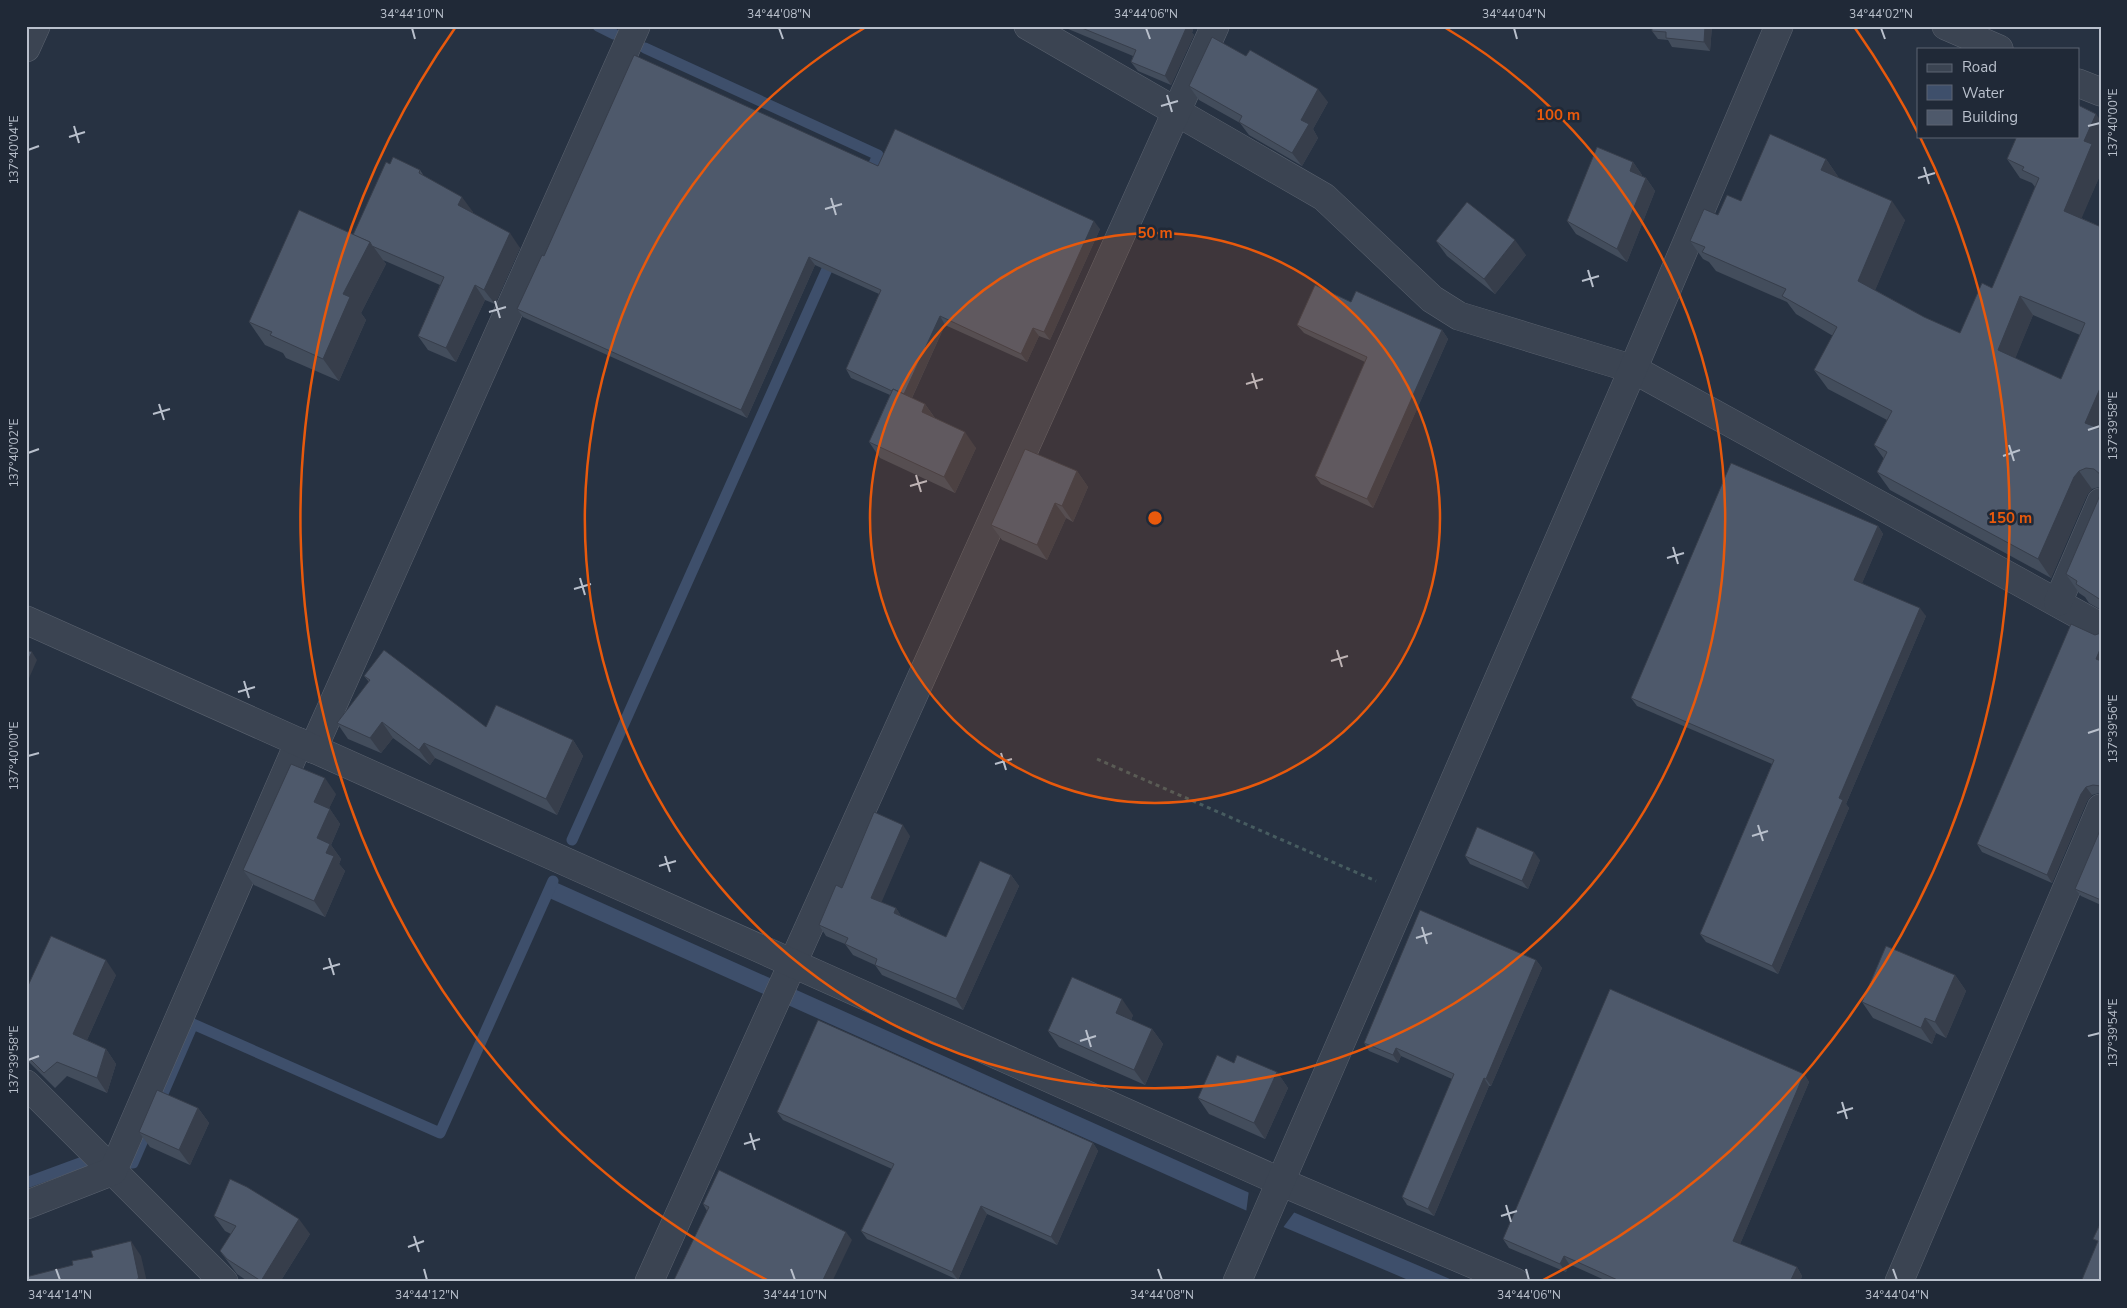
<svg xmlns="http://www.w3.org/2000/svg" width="2127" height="1308" font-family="'Nunito Sans',sans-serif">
	<rect width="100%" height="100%" fill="#273242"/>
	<polygon fill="#3e4f6b" points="553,881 1272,1203 1457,1282 1413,1282 1265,1219 547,897"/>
	<polygon fill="#273242" points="1249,1190 1273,1200 1296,1210 1282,1229 1246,1213"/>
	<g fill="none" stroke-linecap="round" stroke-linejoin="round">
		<g stroke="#3e4f6b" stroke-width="11">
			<polyline points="598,26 614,34"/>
			<polyline points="645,48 878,155 868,177"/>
			<polyline points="572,840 832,258"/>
			<polyline points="158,1105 193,1024 440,1133 553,881"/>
			<polyline points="130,1163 133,1163 150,1124"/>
			<polyline points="26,1183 83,1162"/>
		</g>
		<defs>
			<g id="minor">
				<polyline points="1028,26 1324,197 1432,299 1459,316 1633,369 2101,627"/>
				<polyline points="1946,26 1999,49"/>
				<polyline points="26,48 36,26"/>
				<polyline points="2078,83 2101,92"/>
				<polyline points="2058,602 2101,502"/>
				<polyline points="313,749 636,26"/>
				<polyline points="26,1084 224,1282"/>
				<polyline points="26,1205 113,1171 299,742"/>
				<polyline points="649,1282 1215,26"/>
				<polyline points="1899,1282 2101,808"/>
			</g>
			<g id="tertiary">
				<polyline points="26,620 1281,1182 1515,1282"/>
				<polyline points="1237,1282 1633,369 1779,26"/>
			</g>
		</defs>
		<use href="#minor" stroke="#5a626f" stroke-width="29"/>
		<use href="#tertiary" stroke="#5a626f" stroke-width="29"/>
		<polyline stroke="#475c60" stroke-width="3" stroke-dasharray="4 4" stroke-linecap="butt" points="1097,759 1376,881"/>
		<use href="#minor" stroke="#3b4452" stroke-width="28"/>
		<use href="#tertiary" stroke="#3b4452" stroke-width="28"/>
	</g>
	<g fill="#434d5c" fill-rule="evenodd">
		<polygon points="1061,26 1194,26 1192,33 1194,35 1171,85 1138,71 1131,62 1133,56"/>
		<polygon points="1712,26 1710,51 1672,47 1668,40 1658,39 1652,31"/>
		<polygon points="1189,86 1328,102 1313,129 1318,138 1302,166 1249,135 1240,123 1199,100"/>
		<path d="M2100 155 2101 157V173L2081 218 2101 227V487H2099L2092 489 2087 495 2051 578 1890 490 1877 472 1884 459 1874 445 1887 420 1828 389 1814 370 1833 336 1796 314 1787 302 1716 271 1709 262 1703 259 1690 241 1718 215 1741 201 1826 159 1839 178 1905 220 1875 290 1924 317 1960 333 1992 288 2035 187 2032 183 2020 178 2007 159ZM2033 315 2080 335 2061 379 2015 358Z"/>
		<polygon points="1633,162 1642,175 1642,176 1646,178 1655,191 1627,262 1576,234 1567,221"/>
		<polygon points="390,164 420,170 424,176 473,212 472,213 520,248 495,304 485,300 456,362 428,350 418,336 440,285 383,260 386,264 361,313 366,320 339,381 286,358 283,353 265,345 249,322 353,235"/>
		<polygon points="878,166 1100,229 1050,340 1039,336 1027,362 945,325 912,398 925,404 935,418 976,448 955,493 880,458 869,442 890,395 851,378 846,369 879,294 815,265 747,418 523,317 517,309 544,256"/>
		<polygon points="1436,241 1526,255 1495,294 1447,256"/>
		<polygon points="1351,302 1442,330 1448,339 1373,508 1321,484 1315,476 1365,362 1304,333 1297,325"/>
		<polygon points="1077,471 1088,487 1073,522 1066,518 1047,560 1002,540 991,525"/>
		<polygon points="2101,493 2101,610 2089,603 2085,597 2079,593 2066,574"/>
		<polygon points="1878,526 1883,534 1862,583 1926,616 1846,804 1849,808 1778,974 1706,942 1700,934 1772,764 1637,706 1631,698"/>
		<polygon points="2101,633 2101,793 2099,793 2092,795 2087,801 2052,883 1982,852 1977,844 2095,635"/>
		<polygon points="364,676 486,727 573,740 583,756 557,815 435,758 430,765 393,738 381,753 348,739 337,723 369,682"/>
		<polygon points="336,794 329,808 340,824 331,845 341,859 339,864 345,871 325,917 254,885 243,870"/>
		<polygon points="2101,828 2101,905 2081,896 2075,889"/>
		<polygon points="910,836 881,902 896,908 901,916 946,937 1011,875 1019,886 963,1010 882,975 875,965 853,955 845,944 826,936 819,925 842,888"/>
		<polygon points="1465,856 1540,860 1528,889 1470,864"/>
		<polygon points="1536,960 1542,968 1491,1086 1489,1086 1434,1216 1407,1205 1402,1197 1452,1079 1401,1056 1398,1063 1369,1051 1364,1043"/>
		<polygon points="116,975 87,1040 106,1049 116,1064 107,1093 67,1076 55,1088 26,1059 26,990"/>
		<polygon points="1955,975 1966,991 1946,1038 1936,1033 1932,1044 1873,1018 1862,1002"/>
		<polygon points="1133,1015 1131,1020 1152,1029 1163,1044 1145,1085 1059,1047 1048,1031"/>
		<polygon points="1234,1063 1277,1072 1288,1088 1265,1139 1209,1114 1198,1098"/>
		<polygon points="1804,1074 1809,1082 1740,1244 1797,1267 1802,1276 1800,1282 1609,1282 1569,1264 1566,1272 1509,1248 1503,1239"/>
		<polygon points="198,1108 209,1123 190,1165 150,1147 139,1132"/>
		<polygon points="777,1112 1093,1143 1098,1151 1057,1245 987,1214 958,1280 867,1239 861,1231 892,1169 783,1120"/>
		<polygon points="703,1204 852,1240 707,1211"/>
		<polygon points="214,1216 310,1234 280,1282 249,1282 237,1274 220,1251 231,1234 225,1231"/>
	</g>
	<g fill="#373e4b">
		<polygon points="1186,26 1194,26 1192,33 1194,35 1171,85 1165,76"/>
		<polygon points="1705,26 1712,26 1710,51 1704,42"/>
		<polygon points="1318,89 1328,102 1313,129 1318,138 1302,166 1292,153 1301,120"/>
		<polygon points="2096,114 2101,121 2101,152 2100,155 2101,157 2101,173 2077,229 2064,211 2084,141"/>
		<polygon points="1826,159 1839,178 1821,170"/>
		<polygon points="1633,162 1642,175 1639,184 1630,171"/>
		<polygon points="1646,178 1655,191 1627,262 1617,249"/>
		<polygon points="462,197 473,212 469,220 458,205"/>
		<polygon points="1892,201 1905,220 1871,300 1858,281"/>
		<polygon points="1094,221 1100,229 1050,340 1044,332"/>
		<polygon points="510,233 520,248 495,304 484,290"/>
		<polygon points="1515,240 1526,255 1495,294 1484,279"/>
		<polygon points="370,242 386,264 361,313 366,320 339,381 323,359 343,294"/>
		<polygon points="809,257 815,265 747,418 741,410"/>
		<polygon points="475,285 485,300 456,362 446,348"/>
		<polygon points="2020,296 2033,315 2011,369 1998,350"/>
		<polygon points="940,316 945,325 909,404 903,396"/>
		<polygon points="1033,328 1039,336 1027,362 1021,354"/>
		<polygon points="1442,330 1448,339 1373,508 1367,499"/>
		<polygon points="2101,386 2101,435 2085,423"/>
		<polygon points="925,404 936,420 922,412"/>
		<polygon points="965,432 976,448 955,493 944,477"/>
		<polygon points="1077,471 1088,487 1073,522 1062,506"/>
		<polygon points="2079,471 2092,489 2087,495 2051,578 2038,559 2074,477"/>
		<polygon points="1055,503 1066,518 1047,560 1037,545"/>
		<polygon points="1878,526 1883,534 1860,588 1854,580"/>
		<polygon points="1920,608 1926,616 1846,804 1849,808 1778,974 1772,966 1839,798"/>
		<polygon points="2101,647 2101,665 2096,659"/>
		<polygon points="32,652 37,660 26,685 26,664"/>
		<polygon points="382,722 393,738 381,753 370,738"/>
		<polygon points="573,740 583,756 557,815 546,799"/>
		<polygon points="424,743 435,758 430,765 419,750"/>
		<polygon points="325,778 336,794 325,817 314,802"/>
		<polygon points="2086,787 2092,795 2087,801 2052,883 2047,875 2081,794"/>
		<polygon points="330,809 340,824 331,845 341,859 339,864 345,871 325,917 314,901 317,838"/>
		<polygon points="903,825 910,836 879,908 871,898"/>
		<polygon points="1534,852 1540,860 1528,889 1522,881"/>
		<polygon points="1011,875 1019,886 963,1010 956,999"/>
		<polygon points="896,908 903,919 894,913"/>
		<polygon points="106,960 116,975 83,1049 73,1034"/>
		<polygon points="1536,960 1542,968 1491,1086 1486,1079"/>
		<polygon points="1955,975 1966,991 1946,1038 1935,1022"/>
		<polygon points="1122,999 1133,1015 1127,1029 1116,1013"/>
		<polygon points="1925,1018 1936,1033 1932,1044 1921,1028"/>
		<polygon points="1152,1029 1163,1044 1145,1085 1134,1070"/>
		<polygon points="1396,1048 1401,1056 1398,1063 1393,1055"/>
		<polygon points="106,1049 116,1064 107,1093 97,1078"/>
		<polygon points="1277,1072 1288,1088 1265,1139 1254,1123"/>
		<polygon points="1804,1074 1809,1082 1738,1249 1733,1241"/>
		<polygon points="1484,1078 1489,1086 1434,1216 1428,1209"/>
		<polygon points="198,1108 209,1123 190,1165 179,1150"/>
		<polygon points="1093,1143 1098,1151 1057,1245 1051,1237"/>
		<polygon points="981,1206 987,1214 958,1280 952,1272"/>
		<polygon points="299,1219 310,1234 280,1282 262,1282 261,1281"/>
		<polygon points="846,1232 852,1240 832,1282 822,1282"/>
		<polygon points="131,1241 141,1256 147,1282 142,1282 139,1279"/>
		<polygon points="1564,1256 1569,1264 1566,1272 1560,1264"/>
		<polygon points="1797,1267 1802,1276 1800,1282 1790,1282"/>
	</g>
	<g fill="#4e596b" stroke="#373e4b" fill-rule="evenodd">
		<polygon points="1077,26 1187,26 1165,76 1131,62 1136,50"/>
		<polygon points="1652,26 1705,26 1704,42 1666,38 1666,32 1652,31"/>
		<polygon points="1212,37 1246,56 1250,50 1318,89 1301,120 1309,124 1292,153 1239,122 1242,116 1189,86"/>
		<polygon points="634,55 878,166 895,129 1094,221 1044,332 1033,328 1021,354 940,316 904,394 893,389 892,391 846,369 881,290 809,257 741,410 517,309 542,255 544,256"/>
		<path d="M2078 105 2096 114 2084 141 2092 144 2064 211 2101 227V386L2085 423 2101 429V475L2094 469 2086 468 2079 471 2074 477 2038 559 1877 472 1887 452 1874 445 1892 411 1814 370 1837 327 1782 296 1786 289 1702 252 1705 247 1690 241 1704 209 1718 215 1727 195 1741 201 1770 134 1826 159 1821 170 1892 201 1858 281 1924 317 1960 333 1982 283 1992 288 2039 178 2022 170 2024 167 2007 159 2017 136H2078ZM2020 296 2085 323 2061 379 1998 350Z"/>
		<polygon points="1597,147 1633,162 1630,171 1646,178 1617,249 1567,221"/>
		<polygon points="393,157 420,170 419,173 462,197 458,205 510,233 484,290 475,285 446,348 418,336 444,277 372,246 370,242 353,235 386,162 390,164"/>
		<polygon points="1467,202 1515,240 1484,279 1436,241"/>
		<polygon points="299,210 370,242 343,294 350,297 323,359 270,335 272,332 249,322"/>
		<polygon points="1315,285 1351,302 1356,291 1442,330 1367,499 1315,476 1367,357 1297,325"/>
		<polygon points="893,389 925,404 922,412 965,432 944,477 869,442"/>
		<polygon points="1025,449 1077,471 1062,506 1055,503 1037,545 991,525"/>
		<polygon points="1731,463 1878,526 1854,580 1920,608 1839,798 1843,800 1772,966 1700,934 1774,760 1631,698"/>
		<polygon points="2101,493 2101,600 2076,584 2077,581 2066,574"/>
		<polygon points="2071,624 2095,635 2101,633 2101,647 2096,659 2101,661 2101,786 2093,785 2086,787 2081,794 2047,875 1977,844"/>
		<polygon points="26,650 32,652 26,664"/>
		<polygon points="384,650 486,727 496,705 573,740 546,799 424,743 419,750 382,722 370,738 337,723 370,680 364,676"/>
		<polygon points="291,764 325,778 314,802 330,809 317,838 330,844 326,853 334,856 314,901 243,870"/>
		<polygon points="874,812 903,825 871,898 896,908 894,913 946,937 980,861 1011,875 956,999 875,965 877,959 845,944 848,938 819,925 836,885 842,888"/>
		<polygon points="1477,827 1534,852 1522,881 1465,856"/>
		<polygon points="2101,828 2101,900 2075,889"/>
		<polygon points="1420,910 1536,960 1486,1079 1484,1078 1428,1209 1402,1197 1454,1074 1396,1048 1393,1055 1364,1043"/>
		<polygon points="51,936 106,960 73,1034 106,1049 97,1078 57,1062 44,1073 26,1055 26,990"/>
		<polygon points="1886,946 1955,975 1935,1022 1925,1018 1921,1028 1862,1002"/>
		<polygon points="1072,977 1122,999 1116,1013 1152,1029 1134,1070 1048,1031"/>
		<polygon points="1610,989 1804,1074 1733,1241 1797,1267 1790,1282 1622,1282 1564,1256 1560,1264 1503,1239"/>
		<polygon points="818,1020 1093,1143 1051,1237 981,1206 952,1272 861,1231 894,1164 777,1112"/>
		<polygon points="1217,1055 1234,1063 1237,1055 1277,1072 1254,1123 1198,1098"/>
		<polygon points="157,1090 198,1108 179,1150 139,1132"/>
		<polygon points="719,1170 846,1232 822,1282 673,1282 709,1207 703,1204"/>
		<polygon points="230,1179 247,1187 299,1219 261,1281 227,1259 220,1251 236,1226 214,1216"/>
		<polygon points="2101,1222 2101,1282 2081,1282 2098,1241 2093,1239"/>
		<polygon points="131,1241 139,1279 137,1279 138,1282 26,1282 26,1277 73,1265 72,1261 93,1257 91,1251"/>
	</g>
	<path fill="none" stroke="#b9c0cc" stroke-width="2" d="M412 28 415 39M779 28 783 39M1146 28 1150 39M1514 28 1517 39M1881 28 1885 39M1167 95 1172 112M1161 106 1178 101M74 126 79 143M2088 126 2100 123M69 137 85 132M28 150 39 146M1924 167 1929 184M1918 178 1935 173M831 198 836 215M825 209 842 204M1588 270 1593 287M1582 281 1599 276M495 301 500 318M489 312 506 307M1252 373 1257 389M1246 384 1263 379M159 404 164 420M153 414 170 409M2088 430 2100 426M2009 445 2014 461M28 453 39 449M2003 456 2020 450M916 475 921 492M910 486 927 481M1673 547 1678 564M1667 558 1684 553M580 578 585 595M574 589 591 584M1337 650 1342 667M1331 661 1348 656M244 681 249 698M238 692 255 687M2088 733 2100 729M1001 753 1006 770M28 756 39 753M995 764 1012 759M1758 825 1763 841M1752 836 1768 831M665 856 670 872M659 866 676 861M1422 927 1427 944M1416 938 1432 933M329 958 334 975M323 969 340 964M1086 1030 1091 1047M2088 1036 2100 1033M1080 1041 1096 1036M28 1060 39 1056M1842 1102 1847 1119M1837 1113 1853 1108M750 1133 755 1150M744 1144 760 1139M1506 1205 1511 1222M1501 1216 1517 1211M414 1236 419 1252M408 1247 424 1241M56 1269 60 1280M424 1269 427 1280M791 1269 795 1280M1158 1269 1162 1280M1526 1269 1529 1280M1893 1269 1897 1280"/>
	<circle cx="1155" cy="518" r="285" fill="#e8590c" fill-opacity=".12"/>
	<g fill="none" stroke="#e8590c" stroke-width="2.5">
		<circle cx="1155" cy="518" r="285"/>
		<path d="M1444 27A570 570 0 1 1 866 27"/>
		<path d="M767 1280A855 855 0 0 1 455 28M1855 28A855 855 0 0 1 1543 1280"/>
	</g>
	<circle cx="1155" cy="518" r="8" fill="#e8590c" stroke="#202937" stroke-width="2.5"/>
	<g font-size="15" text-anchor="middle" font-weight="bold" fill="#e8590c" stroke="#202937" stroke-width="5" stroke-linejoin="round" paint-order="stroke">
		<text x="1558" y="120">100 m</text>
		<text x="1155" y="238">50 m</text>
		<text x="2010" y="523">150 m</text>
	</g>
	<rect width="2127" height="1308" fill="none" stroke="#202937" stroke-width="55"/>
	<rect x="1917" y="48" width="162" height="90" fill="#202937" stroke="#5d6573"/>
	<rect x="1927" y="64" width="25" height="8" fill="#3b4452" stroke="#5d6573"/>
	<text x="1962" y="72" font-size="15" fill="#b9c0cc">Road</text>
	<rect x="1927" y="85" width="25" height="15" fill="#3e4f6b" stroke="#5d6573"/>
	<text x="1962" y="98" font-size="15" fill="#b9c0cc">Water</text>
	<rect x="1927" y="110" width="25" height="15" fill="#4e596b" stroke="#5d6573"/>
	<text x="1962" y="122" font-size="15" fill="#b9c0cc">Building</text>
	<rect x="28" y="28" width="2072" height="1252" fill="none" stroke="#b9c0cc" stroke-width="2"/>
	<g font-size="12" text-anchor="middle" fill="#b9c0cc">
		<text x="412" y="18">34°44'10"N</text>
		<text x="779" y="18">34°44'08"N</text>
		<text x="1146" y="18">34°44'06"N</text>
		<text x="1514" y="18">34°44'04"N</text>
		<text x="1881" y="18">34°44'02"N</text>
		<text transform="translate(2113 123) rotate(-90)" y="4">137°40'00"E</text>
		<text transform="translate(14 150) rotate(-90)" y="4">137°40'04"E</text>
		<text transform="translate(2113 426) rotate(-90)" y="4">137°39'58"E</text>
		<text transform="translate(14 453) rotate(-90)" y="4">137°40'02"E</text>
		<text transform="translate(2113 729) rotate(-90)" y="4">137°39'56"E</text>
		<text transform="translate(14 756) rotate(-90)" y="4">137°40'00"E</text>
		<text transform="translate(2113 1033) rotate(-90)" y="4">137°39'54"E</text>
		<text transform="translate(14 1060) rotate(-90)" y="4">137°39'58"E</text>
		<text x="60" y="1299">34°44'14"N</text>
		<text x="427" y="1299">34°44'12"N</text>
		<text x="795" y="1299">34°44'10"N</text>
		<text x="1162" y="1299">34°44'08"N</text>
		<text x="1529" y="1299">34°44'06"N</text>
		<text x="1897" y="1299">34°44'04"N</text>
	</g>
</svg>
